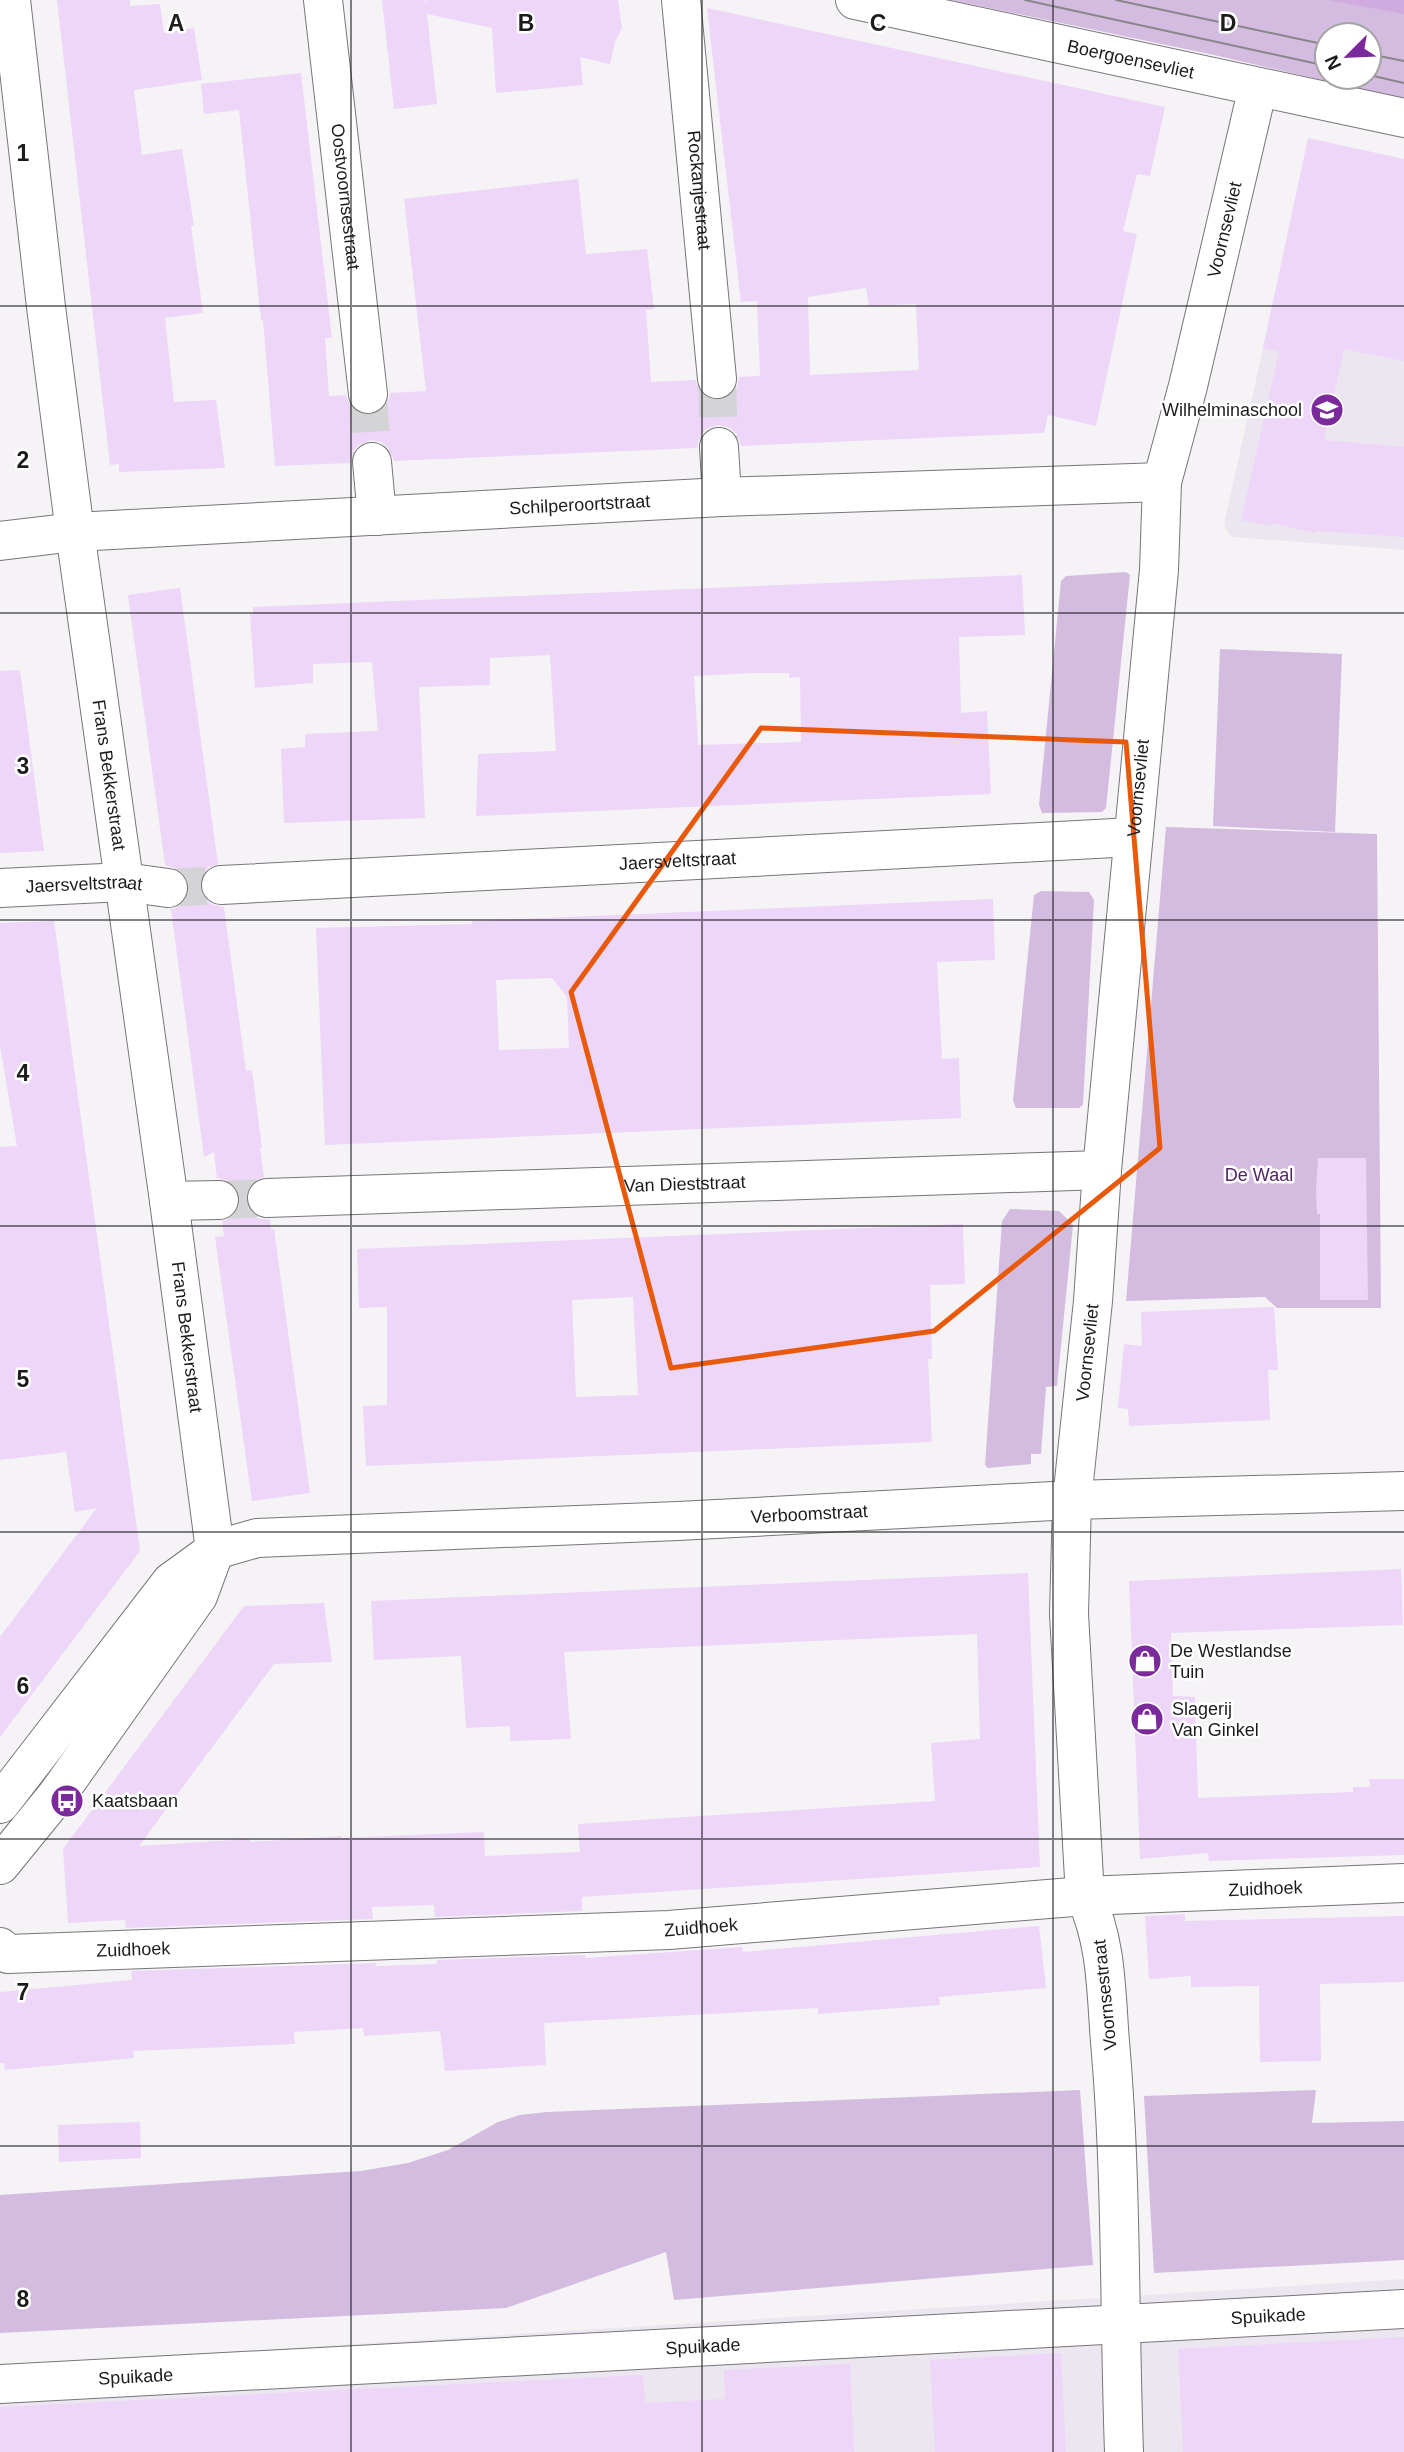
<svg xmlns="http://www.w3.org/2000/svg" width="1404" height="2452" font-family="Arial,sans-serif">
	<rect width="100%" height="100%" fill="#f5f3f6"/>
	<g fill="#ece6f0">
		<polygon points="1279,276 1404,303 1404,550 1232,537 1227,531 1224,524"/>
		<polygon points="1404,2279 1404,2452 0,2452 0,2366"/>
	</g>
	<g fill="#d3bcdf" fill-rule="evenodd">
		<path d="M951 0H1404V99L1214 55ZM1327 35H1369V77H1327Z"/>
		<polygon points="1126,572 1130,575 1106,808 1102,812 1042,813 1039,805 1061,581 1066,576"/>
		<polygon points="1220,649 1342,654 1335,832 1213,826"/>
		<polygon points="1166,827 1377,834 1381,1308 1277,1308 1265,1297 1126,1301"/>
		<polygon points="1041,891 1089,892 1094,900 1083,1105 1079,1108 1016,1108 1013,1101 1034,895"/>
		<polygon points="1010,1209 1059,1211 1073,1225 1057,1386 1046,1387 1041,1454 1031,1454 1031,1464 988,1468 985,1465 1002,1221"/>
		<polygon points="1080,2090 1093,2265 674,2300 666,2252 506,2308 0,2333 0,2195 361,2171 408,2163 448,2150 498,2122 520,2115 547,2112"/>
		<polygon points="1316,2090 1312,2123 1404,2121 1404,2260 1154,2273 1144,2096"/>
	</g>
	<polygon fill="#cfabe0" points="1328,0 1404,0 1404,14"/>
	<g fill="#edd6f8" fill-rule="evenodd">
		<polygon points="57,0 130,0 130,6 160,4 164,33 194,28 202,80 134,90 142,155 182,149 194,226 191,226 203,313 165,318 174,402 216,400 225,468 119,472 119,464 110,465"/>
		<polygon points="382,0 425,0 426,5 426,0 618,0 622,28 615,42 610,64 580,57 583,85 496,93 492,28 427,14 437,104 394,109"/>
		<path d="M707 8 1165 107 1150 176 1137 174 1123 231 1137 234 1096 426 1048 415 1044 433 741 446 737 434 728 427 718 425 706 429 699 438 697 448 394 461 389 449 382 442 371 440 359 445 352 452 350 463 275 466 263 320H261L239 110 204 114 201 84 301 73 332 338H325L329 396 346 395 351 408 360 414 370 416 382 411 388 403 390 393 426 391 404 199 578 179 586 254 647 249 654 309 646 310 651 382 695 380 700 392 709 399 720 401 730 396 737 389 739 377 760 376 757 301 741 302ZM866 288 869 306 916 304 919 370 810 375 808 297Z"/>
		<polygon points="1308,138 1404,159 1404,361 1344,349 1324,440 1404,447 1404,537 1317,531 1316,533 1271,523 1271,526 1241,520 1279,352 1263,348"/>
		<path d="M1022 575 1025 635 959 637 961 713 987 711 991 794 476 816 478 754 556 751 550 655 490 658V685L419 687 425 818 284 823 281 749 305 747V734L378 731 372 662 313 664V683L255 688 250 614H253V607ZM752 673H789V678L800 677 801 742 698 745 694 676Z"/>
		<polygon points="180,588 218,864 209,867 202,875 199,887 203,897 211,904 224,907 246,1071 252,1070 262,1148 260,1148 264,1177 255,1180 248,1187 245,1199 249,1210 257,1218 270,1220 271,1230 274,1229 310,1493 252,1501 215,1237 224,1236 222,1221 231,1218 238,1211 241,1199 237,1188 230,1181 217,1178 214,1152 204,1157 171,909 177,908 186,901 190,890 188,880 181,870 165,865 128,595"/>
		<polygon points="20,670 44,851 0,853 0,671"/>
		<path d="M993 899 995 960 937 962 942 1059 959 1058 961 1118 325 1145 316 928 472 924V921ZM552 978 567 997 569 1048 499 1050 496 980Z"/>
		<polygon points="54,921 140,1551 0,1737 0,1637 97,1508 75,1512 66,1452 0,1460 0,1147 17,1146 0,1046 0,923"/>
		<polygon points="1318,1158 1366,1158 1368,1300 1320,1300 1320,1214 1317,1214 1316,1190"/>
		<path d="M963 1224 965 1284 930 1285 932 1359H928L932 1442 366 1466 363 1406 387 1405V1307L359 1308 357 1249ZM633 1297 638 1395 576 1397 572 1300Z"/>
		<polygon points="1274,1307 1278,1370 1268,1370 1270,1420 1129,1426 1128,1409 1118,1408 1124,1344 1142,1346 1141,1312"/>
		<polygon points="1401,1569 1403,1625 1171,1633 1173,1696 1195,1697 1198,1798 1353,1792 1353,1787 1370,1787 1369,1779 1404,1779 1404,1855 1209,1861 1208,1853 1140,1859 1129,1581"/>
		<polygon points="1028,1573 1040,1867 582,1897 582,1911 435,1917 434,1905 372,1907 373,1919 126,1928 125,1920 68,1923 63,1849 244,1606 324,1603 332,1662 274,1664 139,1846 249,1839 250,1842 342,1836 342,1838 484,1832 485,1856 580,1852 578,1824 935,1801 931,1743 980,1739 977,1634 564,1652 571,1739 510,1741 510,1726 466,1728 461,1656 374,1660 371,1601"/>
		<polygon points="1185,1914 1185,1921 1404,1916 1404,1982 1320,1984 1321,2061 1260,2062 1259,1986 1191,1987 1191,1976 1149,1979 1145,1916"/>
		<polygon points="1039,1926 1046,1988 939,1997 940,2005 818,2014 818,2008 544,2023 546,2065 445,2071 440,2031 364,2036 363,2028 294,2032 295,2044 133,2051 134,2058 5,2070 4,2063 0,2063 0,1992 132,1980 131,1971 376,1963 376,1966 406,1965 437,1964 437,1960 585,1955 585,1958 742,1947 743,1952"/>
		<polygon points="140,2122 141,2158 59,2162 58,2125"/>
		<polygon points="1404,2337 1404,2452 1183,2452 1178,2349"/>
		<polygon points="1061,2353 1066,2452 935,2452 930,2360"/>
		<polygon points="850,2364 854,2452 0,2452 0,2407 643,2375 645,2403 725,2399 724,2370"/>
	</g>
	<g fill="none" stroke-linecap="round" stroke-linejoin="round">
		<g stroke="#d4d3d5" stroke-width="38" stroke-dasharray="38 19" stroke-linecap="butt">
			<polyline points="717,379 719,447"/>
			<polyline points="368,394 372,462"/>
			<polyline points="168,888 221,885"/>
			<polyline points="219,1200 267,1198"/>
		</g>
		<defs>
			<g id="minor">
				<path id="s1" d="M323 0 368 394"/>
				<path id="s2" d="M681 0 717 379"/>
				<path id="s3" d="M855 0 1404 118"/>
				<polyline points="719,447 722,497"/>
				<polyline points="372,462 377,516"/>
				<path id="s4" d="M0 541 75 532 722 497 1162 482"/>
				<path id="s5" d="M221 885 1133 837"/>
				<path id="s6" d="M0 888 124 882 168 888"/>
				<path id="s7" d="M267 1198 1102 1170"/>
				<polyline points="169,1201 219,1200"/>
				<path id="s8" d="M0 1804 171 1582 215 1550 257 1538 678 1521 1072 1500 1404 1491"/>
				<polyline points="0,1865 57,1795 198,1596 215,1550 169,1201 75,532 46,307 11,0"/>
				<path id="s9" d="M0 1947 8 1954 669 1930 1085 1896 1404 1883"/>
				<path id="s10" d="M0 2384 1404 2309"/>
				<path id="s11" d="M1124 2452C1119 2315 1122 2178 1110 2042 1106 1992 1107 1942 1085 1896L1069 1614 1072 1500 1093 1301 1102 1170 1159 570 1162 482 1188 386 1258 87"/>
			</g>
		</defs>
		<use href="#minor" stroke="#777578" stroke-width="40"/>
		<use href="#minor" stroke="#fff" stroke-width="38"/>
		<g stroke="#878688" stroke-width="2">
			<polyline points="1025,0 1327,66"/>
			<polyline points="1116,0 1327,45"/>
			<polyline points="1369,54 1404,61"/>
			<polyline points="1369,75 1404,83"/>
		</g>
	</g>
	<path fill="none" stroke="#e8590c" stroke-width="5" stroke-linejoin="round" d="M761 728 1126 742 1160 1148 934 1331 671 1368 571 992Z"/>
	<path fill="none" stroke="#1c1c1d" stroke-width="2" stroke-opacity="0.55" d="M351 0V2452M702 0V2452M1053 0V2452M0 306H1404M0 613H1404M0 920H1404M0 1226H1404M0 1532H1404M0 1839H1404M0 2146H1404"/>
	<defs>
		<symbol id="school-disc" viewBox="-11 -11 22 22"><circle r="9.5" fill="#7b2a9b" stroke="#fff"/><path d="M0-5L7-2L0 1L-7-2ZM-4 1L0 2.5L4 1V4Q0 6-4 4Z" fill="#fff"/></symbol>
		<symbol id="shop-disc" viewBox="-11 -11 22 22"><circle r="9.5" fill="#7b2a9b" stroke="#fff"/><path d="M-5-2.5h2.3a2.7 3.5 0 0 1 5.4 0H5L5.5 6h-11ZM-1.5-2.5h3a1.5 2.3 0 0 0-3 0Z" fill="#fff"/></symbol>
		<symbol id="bus-disc" viewBox="-11 -11 22 22"><circle r="9.5" fill="#7b2a9b" stroke="#fff"/><path d="M-5-6H5V4H4V6H2V4H-2V6H-4V4H-5ZM-3.5-4V0h7V-4ZM-3.5 1.2v1.5H-2V1.2ZM2 1.2v1.5H3.5V1.2Z" fill="#fff"/></symbol>
	</defs>
	<g fill-rule="evenodd">
		<use href="#school-disc" x="1308" y="391" width="38" height="38"/>
		<use href="#shop-disc" x="1126" y="1642" width="38" height="38"/>
		<use href="#shop-disc" x="1128" y="1700" width="38" height="38"/>
		<use href="#bus-disc" x="48" y="1782" width="38" height="38"/>
	</g>
	<g text-anchor="middle" stroke-width="5" stroke-linejoin="round" paint-order="stroke">
		<g font-size="18" fill="#1c1c1d" stroke="#fff">
			<text dy="6" stroke="none"><textPath href="#s3" startOffset="282">Boergoensevliet</textPath></text>
			<text dy="6" stroke="none"><textPath href="#s2" startOffset="191">Rockanjestraat</textPath></text>
			<text dy="6" stroke="none"><textPath href="#s1" startOffset="198">Oostvoornsestraat</textPath></text>
			<text dy="6" stroke="none"><textPath href="#s11" startOffset="2238">Voornsevliet</textPath></text>
			<text dy="6" stroke="none"><textPath href="#s4" startOffset="581">Schilperoortstraat</textPath></text>
			<text transform="translate(109 775) rotate(82)" y="6">Frans Bekkerstraat</text>
			<text dy="6" stroke="none"><textPath href="#s11" startOffset="1671">Voornsevliet</textPath></text>
			<text dy="6" stroke="none"><textPath href="#s5" startOffset="457">Jaersveltstraat</textPath></text>
			<text dy="6" stroke="none"><textPath href="#s6" startOffset="84">Jaersveltstraat</textPath></text>
			<text dy="6" stroke="none"><textPath href="#s7" startOffset="418">Van Dieststraat</textPath></text>
			<text transform="translate(187 1337) rotate(83)" y="6">Frans Bekkerstraat</text>
			<text dy="6" stroke="none"><textPath href="#s11" startOffset="1104">Voornsevliet</textPath></text>
			<text dy="6" stroke="none"><textPath href="#s8" startOffset="931">Verboomstraat</textPath></text>
			<text dy="6" stroke="none"><textPath href="#s9" startOffset="1270">Zuidhoek</textPath></text>
			<text dy="6" stroke="none"><textPath href="#s9" startOffset="704">Zuidhoek</textPath></text>
			<text dy="6" stroke="none"><textPath href="#s9" startOffset="136">Zuidhoek</textPath></text>
			<text transform="translate(1105 1995) rotate(-96)" y="6">Voornsestraat</text>
			<text dy="6" stroke="none"><textPath href="#s10" startOffset="1270">Spuikade</textPath></text>
			<text dy="6" stroke="none"><textPath href="#s10" startOffset="704">Spuikade</textPath></text>
			<text dy="6" stroke="none"><textPath href="#s10" startOffset="136">Spuikade</textPath></text>
		</g>
		<g font-size="18" fill="#1c1c1d" stroke="#fff" text-anchor="start">
			<text x="1302" y="416" text-anchor="end">Wilhelminaschool</text>
			<text x="1170" y="1657">De Westlandse<tspan x="1170" dy="21">Tuin</tspan></text>
			<text x="1172" y="1715">Slagerij<tspan x="1172" dy="21">Van Ginkel</tspan></text>
			<text x="92" y="1807">Kaatsbaan</text>
		</g>
		<g font-size="18" fill="#512564" stroke="#fff">
			<text x="1259" y="1181">De Waal</text>
		</g>
	</g>
	<g font-size="23" text-anchor="middle" font-weight="bold" fill="#1c1c1d" stroke="#fff" stroke-width="5" stroke-linejoin="round" paint-order="stroke">
		<text x="176" y="31">A</text>
		<text x="526" y="31">B</text>
		<text x="878" y="31">C</text>
		<text x="1228" y="31">D</text>
		<text x="23" y="161">1</text>
		<text x="23" y="468">2</text>
		<text x="23" y="774">3</text>
		<text x="23" y="1081">4</text>
		<text x="23" y="1387">5</text>
		<text x="23" y="1694">6</text>
		<text x="23" y="2000">7</text>
		<text x="23" y="2307">8</text>
	</g>
	<g transform="translate(1348 56) rotate(246)"><circle r="33" fill="#ffffff" stroke="#a4a4a5" stroke-width="2"/>
	<path d="M0-5L12 26L0 18L-12 26Z" fill="#7b2a9b"/>
	<text y="-10" font-size="19" font-weight="bold" text-anchor="middle" fill="#1c1c1d">N</text>
	</g>
</svg>
